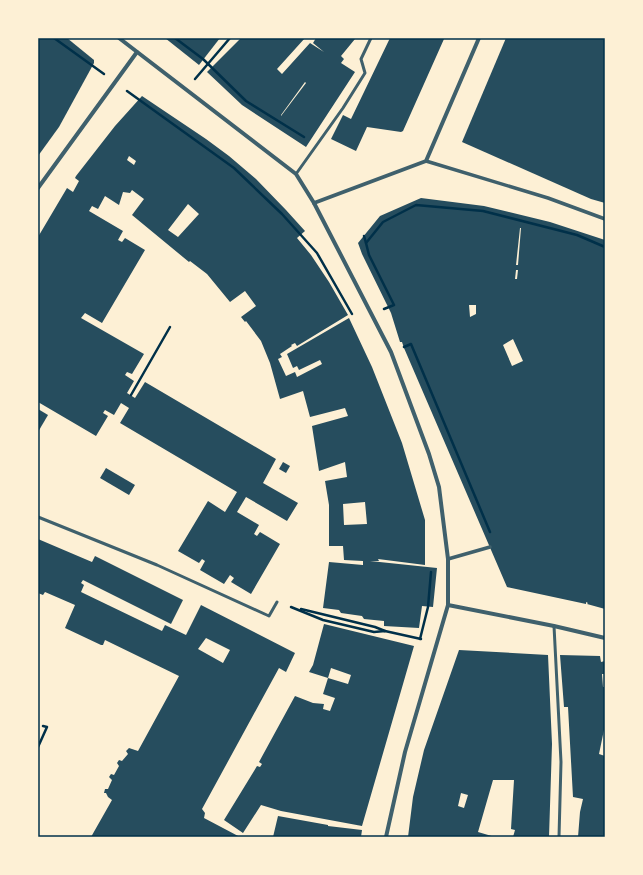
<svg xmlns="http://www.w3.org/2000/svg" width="643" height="875" font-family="Quicksand,sans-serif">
	<rect width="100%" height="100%" fill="#fdf0d5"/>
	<g fill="#264d5e" fill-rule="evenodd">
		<polygon points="38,38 67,38 94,60 94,63 59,127 38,156"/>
		<polygon points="165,38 220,38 199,65"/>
		<path d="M241 38H305L277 69 282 74 310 43 324 52 313 43 316 38H354L355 39 341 56 344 59 341 63 355 72 306 147 242 105 207 72ZM305 82 306 83 281 116V115Z"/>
		<polygon points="390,38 444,38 444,39 403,131 401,132 367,127 356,151 331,139 343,115 351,119"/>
		<polygon points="506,38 605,38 605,203 591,199 462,142"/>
		<path d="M142 96 206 139 229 156 256 179 286 210 305 231 297 238 311 255 329 282 348 315 297 346 295 343 291 345 292 346 280 354 282 357 278 359 286 376 295 372 297 377 322 364 320 360 299 370 297 366 293 368 287 354 349 318 372 367 402 443 425 520V565L378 559 379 561H370L437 568 433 607 422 606 419 628 384 626V621L364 619 362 616 341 613 339 610 323 608 329 562 363 565V561L344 560 343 546H329V505L325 481 347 477 345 462 319 471 312 426 348 416 345 408 310 417 303 391 280 399 270 363 261 341 246 321 245 322 241 317 256 306 245 291 230 302 207 274 190 261 189 262 132 215 144 199 132 190 130 193 123 192 119 205 105 196 98 209 92 206 89 211 123 231 118 240 122 242 125 238 145 250 102 323 85 313 81 318 144 354 132 374 127 372 125 375 134 381 127 393 135 398 145 382 276 459 263 483 298 503 287 521 246 497 237 512 259 525 254 534 257 536 260 532 280 544 251 594 231 582 234 578 230 575 224 584 200 570 205 561 202 559 199 563 178 551 208 501 225 512 237 492 120 423 129 408 121 403 114 415 105 410 103 413 108 416 96 436 38 402V237L67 188 73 192 79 181 75 178 76 176 115 126ZM129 156 136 161 134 165 127 160ZM188 204 199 214 178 237 168 230ZM365 502 367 524 344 525 343 504Z"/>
		<path d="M421 198 484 206 550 222 605 240V609L587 604 588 603 586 602V604L507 587 404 348 402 342H400L391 313 362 254 358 243 380 216ZM520 228H521L518 265H516ZM516 270H518L517 279H515ZM469 305H476V314L470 317ZM513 339 523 361 512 366 503 345Z"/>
		<polygon points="38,409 48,415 38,432"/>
		<polygon points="283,462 290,466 286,473 279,469"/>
		<polygon points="106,468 135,485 129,495 100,478"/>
		<path d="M38 539 92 562 95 556 183 600 171 624 83 580 81 583 84 585 81 592 162 631 165 625 186 635 201 605 295 653 286 672 279 668 202 809 205 813 204 818 240 837H91L112 800 108 797 106 793H104L105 789H108L112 780 109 777 111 774 114 775 119 766 117 763 119 760 122 761 128 754 126 751 129 748 138 751 179 676 105 640 103 645H101L65 628 75 605 45 592 43 595 38 593ZM206 638 230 650 223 663 198 649Z"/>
		<path d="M324 624 414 646 362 826 281 811 261 805 243 833 224 820 257 766 260 767 262 764 259 762 295 696 313 703 324 704 323 709 330 711 335 698 323 694 328 678 309 672 313 665ZM331 668 351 675 348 684 328 678Z"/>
		<path d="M459 650 548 655 552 744 549 837H513L515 830 511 829 514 780H493L478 832 495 837H408L413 797 424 750ZM461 793 468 795 464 808 458 806Z"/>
		<polygon points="560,655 600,656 601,662 605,661 605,674 602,674 603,687 605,687 605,725 599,754 605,756 605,837 578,837 580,812 583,799 573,797 568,707 564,707"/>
		<polygon points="278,816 328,825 328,826 362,830 361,837 273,837"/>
	</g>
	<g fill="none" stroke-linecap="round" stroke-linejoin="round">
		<g stroke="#003049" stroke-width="2.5">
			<polyline points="54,38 104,74"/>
			<polyline points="175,38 203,59 246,101 304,137"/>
			<polyline points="195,79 230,38"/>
			<polyline points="127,91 234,168 282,214 317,253 352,314"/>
			<polyline points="364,236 366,243"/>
			<polyline points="384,309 394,305 369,255 366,243 383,222 416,205 483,211 577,235 605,247"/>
			<polyline points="404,347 411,344 490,532"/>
			<polyline points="131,395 170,327"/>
			<polyline points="291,607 323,620 374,632 385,631 421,639"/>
			<polyline points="301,609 375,627 385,631"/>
			<polyline points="420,639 428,607 431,572"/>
			<polyline points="38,747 47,727 43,726"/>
		</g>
		<g stroke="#3f606c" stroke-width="3">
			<polyline points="296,174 343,108 365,73 361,59 371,38"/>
			<polyline points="38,517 157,565 269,616 277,602"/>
			<polyline points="554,626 561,762 559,837"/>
		</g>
		<g stroke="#3f606c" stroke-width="3.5">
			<polyline points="426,161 548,198 605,219"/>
			<polyline points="448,559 490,547"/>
		</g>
		<g stroke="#3f606c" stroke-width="4">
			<polyline points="119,38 296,174 314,203 391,352 429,454 439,487 448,559 448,605 405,752 386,837"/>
			<polyline points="38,188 137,52"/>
			<polyline points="314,203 426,161 479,38"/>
			<polyline points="448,605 554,626 605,638"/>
		</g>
	</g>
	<rect width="643" height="875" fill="none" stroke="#fdf0d5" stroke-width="78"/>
	<rect x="39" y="39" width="565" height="797" fill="none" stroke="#003049" stroke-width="1.5"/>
</svg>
